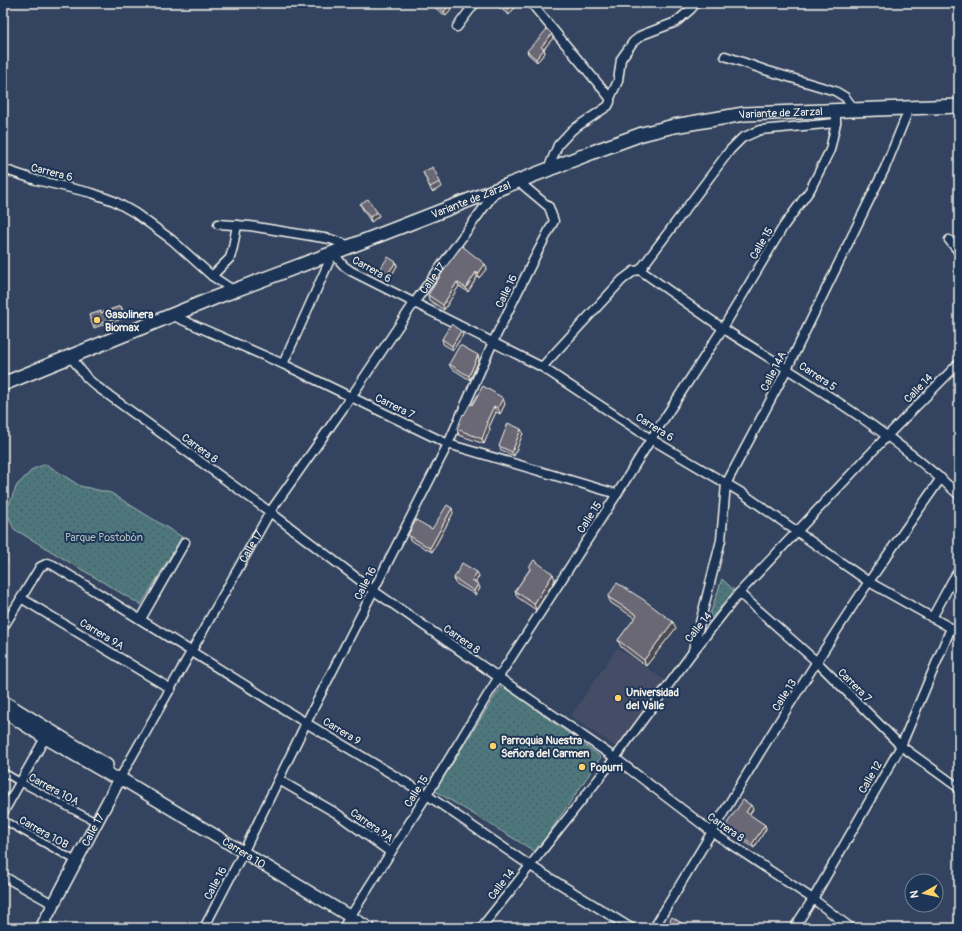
<svg xmlns="http://www.w3.org/2000/svg" width="962" height="931" font-family="Pangolin,sans-serif">
	<defs>
		<pattern id="grass-dots" width="8" height="8" patternUnits="userSpaceOnUse"><rect width="8" height="8" fill="#4e777c"/><path d="M2 2h.1M6 6h.1" fill="none" stroke="#4b5d5e" stroke-width="1.8" stroke-linecap="round"/></pattern>
	</defs>
	<rect width="100%" height="100%" fill="#344460"/>
	<filter id="ink" filterUnits="userSpaceOnUse"><feTurbulence type="fractalNoise" baseFrequency=".025" numOctaves="2"/><feDisplacementMap in="SourceGraphic" scale="8" xChannelSelector="R" yChannelSelector="G"/><feConvolveMatrix kernelMatrix="1 2 1 2 8 2 1 2 1" color-interpolation-filters="sRGB"/></filter>
	<g filter="url(#ink)">
		<polygon fill="#444e66" points="617,648 666,681 619,749 571,716"/>
		<g fill="url(#grass-dots)" stroke="#a1b4b2">
			<polygon points="46,464 80,486 111,493 182,537 141,605 14,529 6,511 17,485 33,469"/>
			<polygon points="722,579 735,591 707,623"/>
			<polygon points="502,685 601,757 536,852 435,791"/>
		</g>
		<g fill="none" stroke-linecap="round" stroke-linejoin="round">
			<defs>
				<g id="pedestrian">
					<polyline points="3,772 20,782 96,822"/>
					<polyline points="3,820 76,861"/>
				</g>
				<g id="minor">
					<polyline points="531,3 610,98 610,102 608,106 572,130 558,145 548,169"/>
					<polyline points="457,27 475,3"/>
					<polyline points="725,56 765,70 835,91 845,97 855,110"/>
					<polyline points="610,98 618,81 621,59 633,42 642,35 676,22 691,9 696,3"/>
					<polyline points="3,169 36,180 92,193 114,201 135,213 172,240 212,276 233,290"/>
					<polyline points="218,224 250,226 330,239 351,246"/>
					<polyline points="949,240 959,252"/>
					<path d="M640 270C668 290 696 310 724 329 805 381 888 429 959 495"/>
					<polyline points="212,276 230,258 233,247 237,225"/>
					<polyline points="171,315 283,364 448,444 617,494"/>
					<polyline points="70,356 87,378 96,386 270,512 374,591 615,758 712,832 813,899 851,928"/>
					<polyline points="283,364 333,253 344,266 351,271 542,367 651,439 742,493 869,582 951,628 959,631"/>
					<polyline points="542,367 622,280 634,271 640,270 730,150 742,138 760,130 836,123"/>
					<polyline points="739,593 817,662 901,746 959,788"/>
					<polyline points="21,598 171,689"/>
					<polyline points="932,618 952,581 959,570"/>
					<polyline points="141,619 185,542"/>
					<polyline points="3,628 40,567 48,563 53,565 306,723 427,795 529,865 631,928"/>
					<polyline points="693,650 721,540 726,484 787,369 885,168 909,109"/>
					<path id="s1" d="M120 778 270 512 351 397 414 303 496 191"/>
					<polyline points="279,780 336,813 390,852"/>
					<polyline points="3,813 45,738"/>
					<polyline points="3,876 53,904"/>
					<polyline points="204,928 243,853 306,723 448,444 493,342 535,257 554,221 549,207 518,181"/>
					<polyline points="343,928 427,795 498,678 617,494 651,439 723,328 783,227 810,190 830,150 836,123 836,111"/>
					<polyline points="481,928 615,758 692,653 739,593 888,435 959,363"/>
					<path d="M654 928C724 812 793 695 868 583 892 548 917 513 941 478"/>
					<polyline points="794,928 813,899 901,746 951,628"/>
				</g>
				<g id="tertiary">
					<polyline points="3,701 107,765"/>
					<path id="s2" d="M3 711 45 738 111 776 120 778 369 928"/>
					<path id="s3" d="M41 928 120 778"/>
				</g>
				<g id="primary">
					<path id="s4" d="M3 384 214 298 333 253 601 149 642 134 674 126 744 114 959 106"/>
				</g>
			</defs>
			<use href="#pedestrian" stroke="#f4f1e8" stroke-width="9"/>
			<use href="#minor" stroke="#f4f1e8" stroke-width="11"/>
			<use href="#tertiary" stroke="#f4f1e8" stroke-width="14"/>
			<use href="#primary" stroke="#f4f1e8" stroke-width="16"/>
			<use href="#pedestrian" stroke="#1d3557" stroke-width="6"/>
			<use href="#minor" stroke="#1d3557" stroke-width="8"/>
			<use href="#tertiary" stroke="#1d3557" stroke-width="11"/>
			<use href="#primary" stroke="#1d3557" stroke-width="13"/>
		</g>
		<g fill="#5b5964" stroke="#f4f1e8">
			<polygon points="430,3 446,3 451,10 446,16 430,4"/>
			<polygon points="493,3 514,3 515,7 509,15"/>
			<polygon points="553,38 544,49 545,53 537,62 528,54 527,51 536,42"/>
			<polygon points="423,172 440,182 442,187 432,192"/>
			<polygon points="360,204 377,212 379,216 371,222 362,208"/>
			<polygon points="396,262 397,266 388,281 381,276 379,271"/>
			<polygon points="485,264 487,268 479,278 477,277 468,292 459,286 444,310 429,300 428,295"/>
			<polygon points="121,306 125,318 113,322 113,321 94,328 89,315 101,313"/>
			<polygon points="463,335 453,350 443,344 442,339"/>
			<polygon points="479,360 470,380 451,368 449,364"/>
			<polygon points="505,404 500,414 496,412 489,427 490,429 484,444 459,435 457,429 464,415 472,405"/>
			<polygon points="523,433 514,456 501,450 499,446"/>
			<polygon points="453,513 432,552 410,540 408,535 432,529"/>
			<polygon points="529,567 555,580 536,610 517,597 515,591 530,569"/>
			<polygon points="479,576 475,582 478,584 480,588 476,595 455,583 454,578"/>
			<polygon points="608,597 676,628 646,666 621,647 618,640 635,618 611,603"/>
			<polygon points="753,809 749,815 765,825 766,829 754,848 728,830 726,825"/>
		</g>
		<g fill="#4a4851" stroke="#f4f1e8">
			<polygon points="513,3 515,7 509,15 507,11"/>
			<polygon points="449,5 451,10 446,16 444,12"/>
			<polygon points="552,34 553,38 542,51 541,47"/>
			<polygon points="544,49 545,53 537,62 536,59"/>
			<polygon points="377,212 379,216 371,222 370,217"/>
			<polygon points="396,262 397,266 388,281 386,276"/>
			<polygon points="485,264 487,268 479,278 478,274"/>
			<polygon points="476,272 477,277 468,292 466,288"/>
			<polygon points="457,282 459,286 444,310 443,305"/>
			<polygon points="461,331 463,335 453,350 452,346"/>
			<polygon points="478,355 479,360 470,380 469,376"/>
			<polygon points="503,398 505,404 500,414 498,408"/>
			<polygon points="494,406 496,412 489,427 490,429 484,444 482,439 486,423"/>
			<polygon points="521,429 523,433 514,456 512,452"/>
			<polygon points="452,508 453,513 432,552 430,548"/>
			<polygon points="4,552 7,561 3,568 3,554"/>
			<polygon points="477,572 479,576 474,585 472,580"/>
			<polygon points="553,574 555,580 536,610 534,604"/>
			<polygon points="478,584 480,588 476,595 474,591"/>
			<polygon points="673,622 676,628 646,666 644,660"/>
			<polygon points="751,805 753,809 748,817 746,812"/>
			<polygon points="765,825 766,829 754,848 752,844"/>
		</g>
		<g fill="#6a6774" stroke="#f4f1e8">
			<polygon points="433,3 446,3 449,5 444,12"/>
			<polygon points="497,3 513,3 507,11"/>
			<polygon points="547,29 552,34 541,47 544,49 536,59 527,51 535,42 536,42"/>
			<polygon points="433,167 440,182 430,187 423,172"/>
			<polygon points="368,199 377,212 370,217 360,204"/>
			<polygon points="462,246 485,264 478,274 476,272 466,288 457,282 443,305 428,295 448,264"/>
			<polygon points="388,257 396,262 386,276 379,271"/>
			<polygon points="121,306 124,316 112,320 112,319 93,326 89,315 101,311 101,313"/>
			<polygon points="451,324 461,331 452,346 442,339"/>
			<polygon points="460,345 478,355 469,376 449,364"/>
			<polygon points="483,386 503,398 498,408 494,406 486,423 488,423 482,439 457,429 463,414 464,415 470,404 472,405"/>
			<polygon points="508,423 521,429 512,452 499,446"/>
			<polygon points="447,505 452,508 430,548 408,535 416,520 432,529"/>
			<polygon points="534,560 553,574 534,604 515,591 531,568 529,567"/>
			<polygon points="462,563 477,572 472,580 478,584 474,591 454,578"/>
			<polygon points="617,583 644,600 673,622 644,660 618,640 637,615 608,597"/>
			<polygon points="743,800 751,805 746,812 765,825 752,844 726,825"/>
			<polygon points="672,917 688,927 688,928 666,928"/>
			<polygon points="619,923 626,928 615,928"/>
		</g>
	</g>
	<g fill="#ffd166" stroke="#1d3557" stroke-width="1.5">
		<circle cx="97" cy="320" r="4"/>
		<circle cx="618" cy="698" r="4"/>
		<circle cx="493" cy="746" r="4"/>
		<circle cx="582" cy="767" r="4"/>
	</g>
	<g text-anchor="middle" stroke-width="4" stroke-linejoin="round" paint-order="stroke">
		<g font-size="11" fill="#f4f1e8" stroke="#1d3557">
			<text dy="4" stroke="none"><textPath href="#s4" startOffset="827">Variante de Zarzal</textPath></text>
			<text transform="translate(52 172) rotate(14)" y="4">Carrera 6</text>
			<text dy="4" stroke="none"><textPath href="#s4" startOffset="503">Variante de Zarzal</textPath></text>
			<text transform="translate(761 243) rotate(-60)" y="4">Calle 15</text>
			<text transform="translate(372 269) rotate(29)" y="4">Carrera 6</text>
			<text dy="4" stroke="none"><textPath href="#s1" startOffset="590">Calle 17</textPath></text>
			<text transform="translate(506 291) rotate(-64)" y="4">Calle 16</text>
			<text transform="translate(773 371) rotate(-63)" y="4">Calle 14A</text>
			<text transform="translate(818 376) rotate(33)" y="4">Carrera 5</text>
			<text transform="translate(918 388) rotate(-46)" y="4">Calle 14</text>
			<text transform="translate(395 406) rotate(26)" y="4">Carrera 7</text>
			<text transform="translate(655 427) rotate(32)" y="4">Carrera 6</text>
			<text transform="translate(200 448) rotate(36)" y="4">Carrera 8</text>
			<text transform="translate(589 517) rotate(-57)" y="4">Calle 15</text>
			<text dy="4" stroke="none"><textPath href="#s1" startOffset="266">Calle 17</textPath></text>
			<text transform="translate(365 583) rotate(-63)" y="4">Calle 16</text>
			<text transform="translate(698 627) rotate(-51)" y="4">Calle 14</text>
			<text transform="translate(102 634) rotate(31)" y="4">Carrera 9A</text>
			<text transform="translate(462 639) rotate(35)" y="4">Carrera 8</text>
			<text transform="translate(855 685) rotate(45)" y="4">Carrera 7</text>
			<text transform="translate(784 695) rotate(-58)" y="4">Calle 13</text>
			<text transform="translate(342 731) rotate(31)" y="4">Carrera 9</text>
			<text transform="translate(870 777) rotate(-60)" y="4">Calle 12</text>
			<text transform="translate(54 789) rotate(28)" y="4">Carrera 10A</text>
			<text transform="translate(416 791) rotate(-58)" y="4">Calle 15</text>
			<text transform="translate(372 825) rotate(35)" y="4">Carrera 9A</text>
			<text transform="translate(726 827) rotate(35)" y="4">Carrera 8</text>
			<text dy="4" stroke="none"><textPath href="#s3" startOffset="111">Calle 17</textPath></text>
			<text transform="translate(44 832) rotate(29)" y="4">Carrera 10B</text>
			<text dy="4" stroke="none"><textPath href="#s2" startOffset="280">Carrera 10</textPath></text>
			<text transform="translate(215 883) rotate(-62)" y="4">Calle 16</text>
			<text transform="translate(501 884) rotate(-52)" y="4">Calle 14</text>
		</g>
		<g font-size="11" font-weight="bold" fill="#f4f1e8" stroke="#1d3557" text-anchor="start">
			<text x="105" y="318">Gasolinera<tspan x="105" dy="13">Biomax</tspan></text>
			<text x="626" y="696">Universidad<tspan x="626" dy="13">del Valle</tspan></text>
			<text x="501" y="744">Parroquia Nuestra<tspan x="501" dy="13">Señora del Carmen</tspan></text>
			<text x="590" y="771">Popurri</text>
		</g>
		<g font-size="11" fill="#b2c0bd" stroke="#1d3557">
			<text x="104" y="541">Parque Postobón</text>
		</g>
	</g>
	<rect width="962" height="931" fill="none" stroke="#1d3557" stroke-width="16"/>
	<rect x="8" y="8" width="946" height="915" fill="none" stroke="#f4f1e8" stroke-width="1.5" filter="url(#ink)"/>
	<g transform="translate(924 893) rotate(262)"><circle r="19" fill="#1d3557" stroke="#738091"/>
	<path d="M0-3L7 15L0 10L-7 15Z" fill="#ffd166"/>
	<text y="-6" font-size="11" font-weight="bold" text-anchor="middle" fill="#f4f1e8">N</text>
	</g>
</svg>
